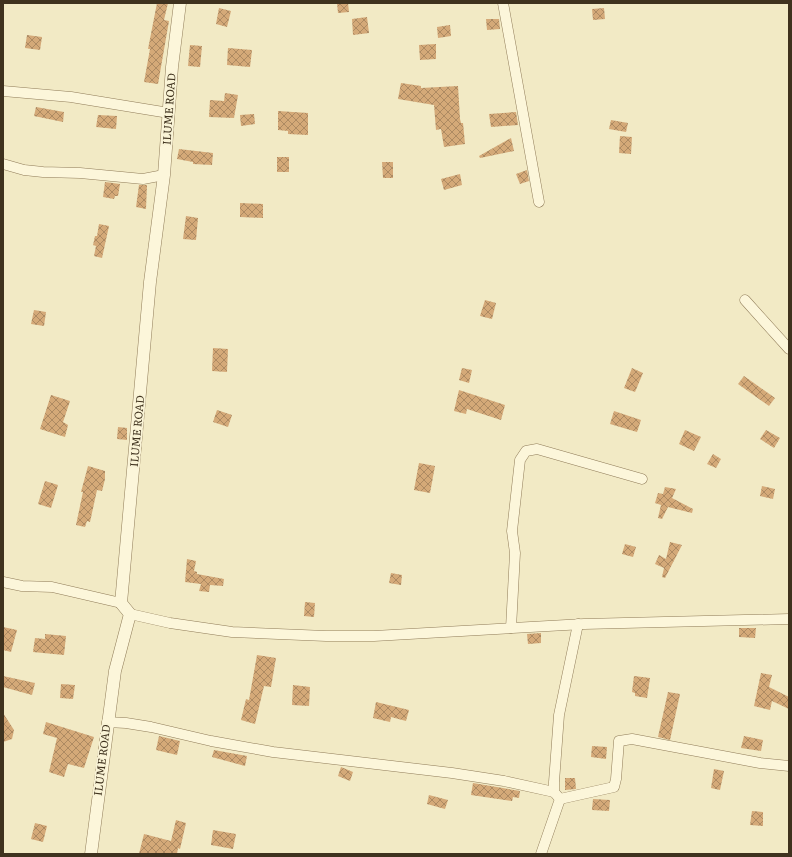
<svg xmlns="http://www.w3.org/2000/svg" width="792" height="857" font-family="Literata,serif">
	<defs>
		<pattern id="building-cross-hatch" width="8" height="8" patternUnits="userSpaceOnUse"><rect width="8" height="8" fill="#d4a978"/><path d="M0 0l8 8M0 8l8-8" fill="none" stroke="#ad8a62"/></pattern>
	</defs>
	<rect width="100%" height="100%" fill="#f2eac5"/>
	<g fill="url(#building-cross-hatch)">
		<polygon points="157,3 168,3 164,20 169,21 158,84 144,82 150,49 148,49"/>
		<polygon points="337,3 348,3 349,12 338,13"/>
		<polygon points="219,8 231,11 227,27 216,24"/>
		<polygon points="604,8 605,19 593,20 592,9"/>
		<polygon points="367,17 369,33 353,35 352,19"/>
		<polygon points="486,19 499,19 500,29 487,30"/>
		<polygon points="450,25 451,36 438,38 437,27"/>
		<polygon points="27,35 42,37 40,50 25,48"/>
		<polygon points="436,44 436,59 420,60 419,45"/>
		<polygon points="190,45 202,46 200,67 188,66"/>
		<polygon points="228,48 252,50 250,67 227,65"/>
		<polygon points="401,83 421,86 421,88 458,86 460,119 461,123 463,123 465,144 444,147 441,129 436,130 434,105 398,99"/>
		<polygon points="225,93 238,95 234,118 209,117 210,100 224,101"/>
		<polygon points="36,107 64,112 63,122 34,116"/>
		<polygon points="278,111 308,113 308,135 288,134 288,131 278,130"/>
		<polygon points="516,112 518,125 491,127 489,114"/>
		<polygon points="254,114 255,124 241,126 240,115"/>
		<polygon points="98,115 117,116 116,129 96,127"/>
		<polygon points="611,120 628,123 626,132 609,129"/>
		<polygon points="620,136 632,137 631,154 619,153"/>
		<polygon points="511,138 514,151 480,158 479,156"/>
		<polygon points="179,149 213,153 212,165 193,164 193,162 177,159"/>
		<rect x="277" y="157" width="12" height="15"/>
		<polygon points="382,162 393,162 393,178 383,178"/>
		<polygon points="527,170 529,181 520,184 516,174"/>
		<polygon points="460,174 462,185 444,190 441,179"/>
		<polygon points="105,182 120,184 118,196 115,196 114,199 103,197"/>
		<polygon points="139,185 147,185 146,209 136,207"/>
		<polygon points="240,203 263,204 263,218 240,217"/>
		<polygon points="186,216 198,218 196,240 183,239"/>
		<polygon points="99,224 109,226 102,258 94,256 96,246 93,245 95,236 97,236"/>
		<polygon points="485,300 496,303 492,319 480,316"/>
		<polygon points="34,310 46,312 44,326 31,324"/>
		<polygon points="213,348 228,349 227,372 212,371"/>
		<polygon points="462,368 472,370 469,383 459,380"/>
		<polygon points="632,368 643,373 635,392 624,388"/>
		<polygon points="744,376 775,398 769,406 738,384"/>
		<polygon points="459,390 505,405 501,420 467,409 466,414 454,411"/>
		<polygon points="51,395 70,401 63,422 68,425 65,437 40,429"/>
		<polygon points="217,410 232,415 228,427 213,422"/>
		<polygon points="614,411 641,420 637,432 610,424"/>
		<polygon points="118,427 127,428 127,440 117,439"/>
		<polygon points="685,430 701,437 694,451 679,444"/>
		<polygon points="766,430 780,438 774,448 760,439"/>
		<polygon points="713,454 721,459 716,468 707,464"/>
		<polygon points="419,463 435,466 430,493 414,490"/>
		<polygon points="88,466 105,471 105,479 102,491 97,490 90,522 87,521 85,527 76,525 83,492 81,492"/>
		<polygon points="45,481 58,485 51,508 38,504"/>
		<polygon points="762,486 775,489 773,499 760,496"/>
		<polygon points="665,487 676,489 672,498 693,509 692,513 668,507 662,519 658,518 661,505 655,503 658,493 663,494"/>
		<polygon points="670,542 682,545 665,578 662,577 664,568 655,564 659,555 666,559"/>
		<polygon points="625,544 636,547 633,557 622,554"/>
		<polygon points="187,559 196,561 194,571 197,572 197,574 224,579 223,586 210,585 209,592 199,591 201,584 185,582"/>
		<polygon points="391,573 402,575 401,585 389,583"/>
		<polygon points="305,602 315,603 314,617 304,616"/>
		<polygon points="3,627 17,630 11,652 3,650"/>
		<polygon points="739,628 756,628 755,638 739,637"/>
		<polygon points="541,633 541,643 528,644 527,634"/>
		<polygon points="45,634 66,636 64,655 33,652 35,638 45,639"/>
		<polygon points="257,655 276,658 271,687 264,686 255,724 241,720 246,699 249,700"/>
		<polygon points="761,673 772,675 769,687 789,697 789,709 772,701 770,710 754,706"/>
		<polygon points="3,676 35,683 32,695 3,687"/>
		<polygon points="634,676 650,678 647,698 635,696 635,693 632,692"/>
		<polygon points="61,684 75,685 73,699 60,698"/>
		<polygon points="293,685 310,687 309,706 292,705"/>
		<polygon points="668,692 680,694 670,740 658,737"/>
		<polygon points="376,702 409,710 406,721 391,717 390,722 373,718"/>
		<polygon points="3,713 14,730 12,739 3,742"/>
		<polygon points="46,722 94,737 84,768 68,764 64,777 49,772 57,738 43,734"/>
		<polygon points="159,736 180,741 177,755 156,750"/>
		<polygon points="744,736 763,740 761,751 741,748"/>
		<polygon points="592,746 607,747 606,759 591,757"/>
		<polygon points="214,750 247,756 245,766 212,757"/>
		<polygon points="341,767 353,772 350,781 338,776"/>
		<polygon points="714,769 724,771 720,790 711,788"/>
		<polygon points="565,778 575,778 576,789 565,790"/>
		<polygon points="473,783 520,791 519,798 513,797 512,801 471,795"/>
		<polygon points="429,795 448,800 445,809 427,804"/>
		<polygon points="593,799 610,800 609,811 592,810"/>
		<polygon points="752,811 763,812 763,826 750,825"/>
		<polygon points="176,820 186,823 180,849 178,848 177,854 139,854 144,834 171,841"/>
		<polygon points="35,823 47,826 43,842 31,839"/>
		<polygon points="213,830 236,834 233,849 211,845"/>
	</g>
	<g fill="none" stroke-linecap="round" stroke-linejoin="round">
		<defs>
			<g id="minor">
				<polyline points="503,3 539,202"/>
				<polyline points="3,91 71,97 169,113"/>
				<polyline points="3,164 24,170 43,172 80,173 143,179 164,175"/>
				<polyline points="745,300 789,349"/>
				<polyline points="3,582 22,586 52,587 121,603"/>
				<polyline points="130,614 170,623 232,632 326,636 374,636 584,624 789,619"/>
				<polyline points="511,628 515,553 512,531 520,460 526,451 537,449 642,479"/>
				<polyline points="107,722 126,723 151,727 211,741 273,752 452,773 504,781 554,792"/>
				<polyline points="560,799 614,787 616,779 619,741 632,739 760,763 789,766"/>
				<polyline points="541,854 560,799 554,792 554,782 559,715 578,624"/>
			</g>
			<polyline id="tertiary" points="91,854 115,671 130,614 121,603 150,282 164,175 172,67 180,3"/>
		</defs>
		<use href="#minor" stroke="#907c59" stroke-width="11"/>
		<use href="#tertiary" stroke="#907c59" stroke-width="13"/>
		<use href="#minor" stroke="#fcf6da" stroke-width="10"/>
		<use href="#tertiary" stroke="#fcf6da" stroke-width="12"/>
	</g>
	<g text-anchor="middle" stroke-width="3.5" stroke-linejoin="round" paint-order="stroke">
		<g font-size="11" fill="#3f321e" stroke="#f9f3d6">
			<text transform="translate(169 109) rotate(-86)" y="4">ILUME ROAD</text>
			<text transform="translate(137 431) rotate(-85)" y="4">ILUME ROAD</text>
			<text transform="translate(102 760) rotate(-83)" y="4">ILUME ROAD</text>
		</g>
	</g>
	<rect width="792" height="857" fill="none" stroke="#3f321e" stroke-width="8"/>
</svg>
